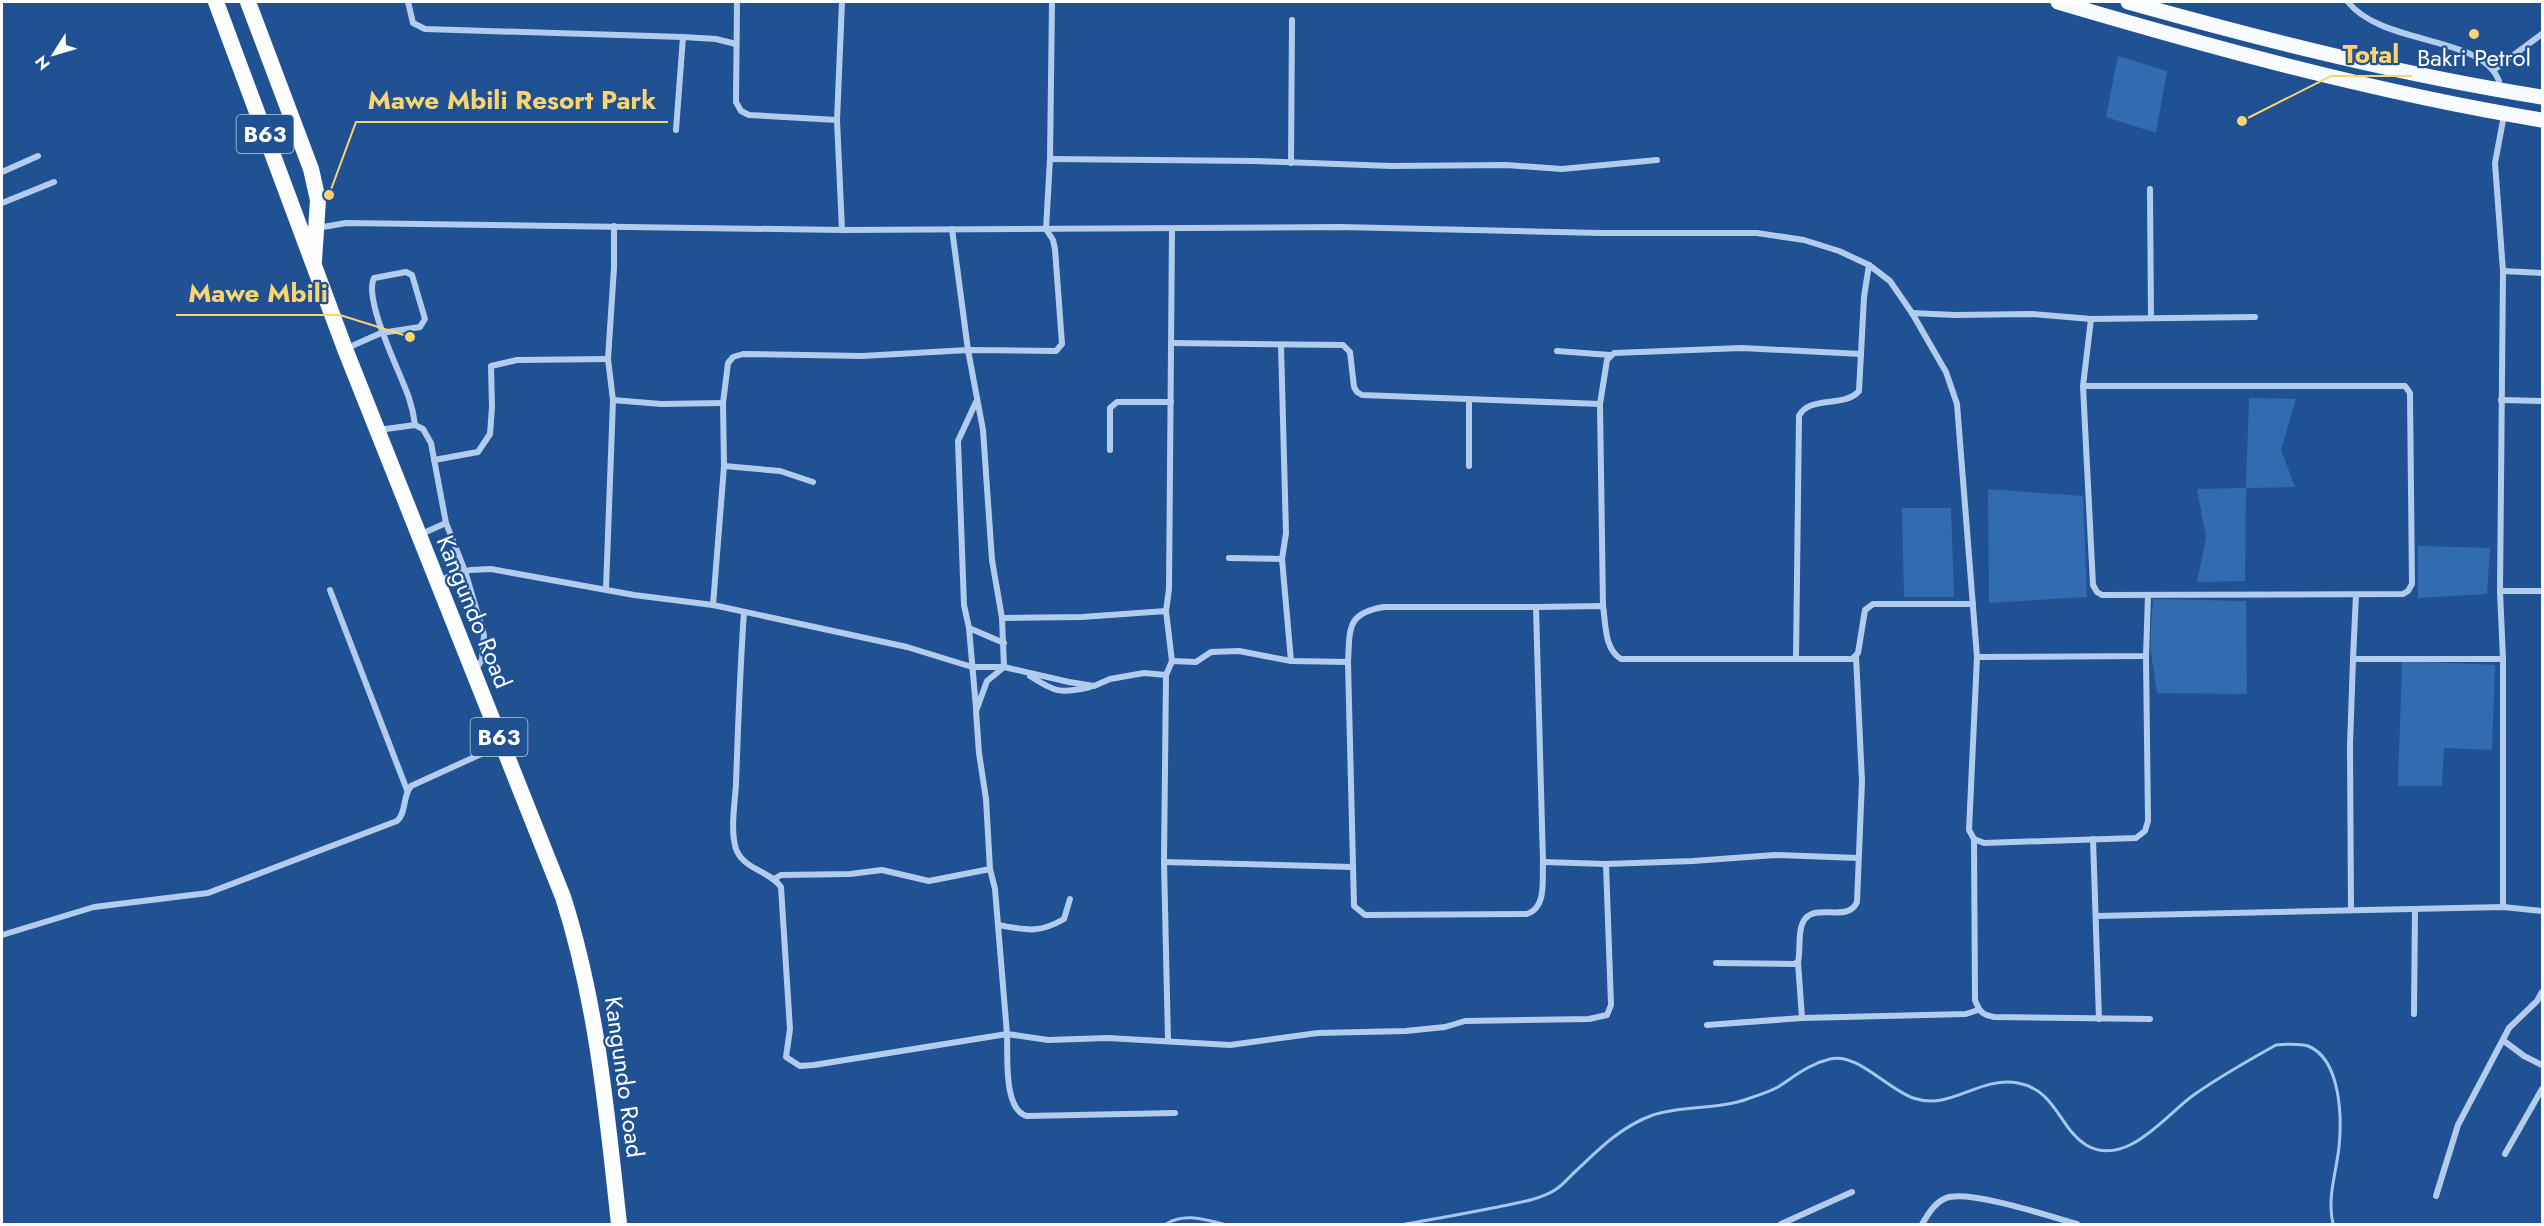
<svg xmlns="http://www.w3.org/2000/svg" width="2544" height="1226" font-family="Jost,sans-serif">
	<rect width="100%" height="100%" fill="#205192"/>
	<g fill="#336bb0">
		<polygon points="2118,56 2167,71 2156,133 2106,117"/>
		<polygon points="2249,398 2296,399 2281,450 2295,487 2246,488 2245,581 2197,582 2206,537 2197,489 2246,488"/>
		<polygon points="1988,489 2083,496 2087,597 1989,603"/>
		<polygon points="1902,508 1951,508 1954,597 1904,597"/>
		<polygon points="2418,546 2490,548 2487,594 2418,598"/>
		<polygon points="2153,599 2246,601 2247,694 2157,693 2150,646"/>
		<polygon points="2402,661 2495,665 2492,750 2444,748 2442,786 2398,786"/>
	</g>
	<g fill="none" stroke-linecap="round" stroke-linejoin="round">
		<g stroke="#a5c7ef" stroke-width="3">
			<path d="M1166 1224C1185 1213 1203 1219 1223 1224"/>
			<path d="M1405 1224C1436 1219 1467 1213 1498 1207 1516 1203 1539 1200 1555 1190 1563 1185 1570 1176 1577 1170 1600 1148 1622 1126 1653 1115 1684 1105 1720 1110 1750 1098 1759 1095 1769 1092 1778 1087 1795 1076 1809 1064 1830 1059 1857 1052 1887 1089 1913 1098 1952 1111 1978 1076 2018 1083 2056 1090 2059 1128 2086 1145 2127 1169 2167 1113 2195 1094 2221 1076 2249 1060 2276 1045 2287 1044 2298 1043 2308 1046 2341 1059 2342 1118 2339 1147 2336 1174 2327 1197 2333 1224"/>
		</g>
		<g stroke="#b2ccee" stroke-width="6">
			<polyline points="408,2 413,23 425,29 683,37 716,39 736,44"/>
			<polyline points="737,2 736,102 741,111 749,115 837,120 842,230"/>
			<path d="M2348 2C2383 46 2482 35 2499 81L2496 89"/>
			<polyline points="2495,69 2542,34"/>
			<polyline points="837,120 842,2"/>
			<polyline points="676,130 683,37"/>
			<polyline points="1050,159 1255,161 1391,166 1506,165 1562,169 1657,160"/>
			<polyline points="1291,163 1292,20"/>
			<polyline points="2,172 38,156"/>
			<polyline points="2150,189 2151,318"/>
			<polyline points="2,203 54,182"/>
			<polyline points="317,228 346,223 842,230 1340,227 1600,233 1757,233 1804,240 1839,251 1869,265 1890,281 1912,313 1946,372 1957,404 1977,657 2146,656 2148,595"/>
			<polyline points="952,229 968,350 983,430 992,560 1002,618 1004,667 987,681 976,711 979,753 986,799 990,869 995,889 1007,1034 1048,1040 1108,1038 1230,1045 1318,1033 1406,1031 1445,1027 1465,1021 1589,1019 1607,1015 1611,1005 1606,864"/>
			<polyline points="2503,271 2542,273"/>
			<polyline points="1912,313 1955,315 2032,314 2091,319 2255,317"/>
			<polyline points="1172,343 1343,345 1350,352 1354,387 1357,392 1362,395 1600,404 1603,606"/>
			<polyline points="1281,345 1286,533 1282,559 1291,661"/>
			<path d="M345 349 381 333 420 327 425 319 412 275 406 272 374 278C363 300 401 374 409 398 412 407 414 416 415 425"/>
			<polyline points="1557,351 1610,355"/>
			<polyline points="2083,386 2093,585 2097,592 2102,595 2403,594 2408,591 2412,584 2410,393 2405,386 2083,386 2091,319"/>
			<polyline points="1469,399 1469,466"/>
			<polyline points="613,400 608,359 614,268 614,226"/>
			<polyline points="2501,400 2542,401"/>
			<polyline points="976,402 958,441 964,605 969,628 1004,643"/>
			<polyline points="1600,404 1607,360 1614,353 1742,348 1861,354"/>
			<polyline points="378,430 415,425 423,429 431,443 446,523 465,571 484,635 482,660 475,670"/>
			<polyline points="1110,450 1110,408 1117,402 1171,402"/>
			<polyline points="434,460 478,452 490,434 492,407 491,366 517,360 608,359"/>
			<polyline points="724,466 780,471 813,482"/>
			<polyline points="419,535 446,523"/>
			<polyline points="1229,558 1282,559"/>
			<polyline points="439,580 470,570 491,569 634,595 713,605 724,466 723,403 728,363 733,357 743,354 862,356 968,350 1056,351 1062,344 1055,249 1053,240 1046,229 1050,159 1052,2"/>
			<polyline points="606,589 613,400 661,404 723,403"/>
			<polyline points="330,590 407,790"/>
			<polyline points="2500,591 2542,591"/>
			<polyline points="2356,595 2353,659 2503,659 2500,591 2503,271 2495,163 2504,115"/>
			<polyline points="713,605 907,647 972,667 1004,667 1069,682 1094,686 1110,679 1144,673 1166,675"/>
			<path d="M1536 607H1384C1346 613 1350 629 1348 662L1354 906 1365 915 1527 914C1547 908 1542 879 1543 862L1536 607 1603 606C1606 624 1604 649 1621 659H1852L1858 653 1865 610 1873 604H1973"/>
			<path d="M744 612C740 669 738 726 736 784 735 803 730 830 736 849 744 870 769 870 781 887L790 1029 786 1057 800 1066 814 1065 1007 1034C1008 1055 1003 1110 1027 1116L1175 1113"/>
			<polyline points="1002,618 1082,617 1166,611"/>
			<polyline points="969,628 976,708"/>
			<polyline points="1977,657 1969,830 1974,839 1984,843 2136,838 2145,831 2148,821 2146,656"/>
			<path d="M1796 658 1799 416C1809 395 1845 408 1859 391L1864 297 1869 265"/>
			<polyline points="2503,659 2503,907"/>
			<polyline points="1172,661 1166,611 1169,589 1172,229"/>
			<path d="M1030 676C1055 692 1060 694 1090 687"/>
			<path d="M1974 839 1975 1000C1979 1011 1982 1015 1994 1017L2150 1019"/>
			<polyline points="2093,839 2099,1019"/>
			<polyline points="1164,862 1352,867"/>
			<polyline points="1543,862 1606,864 1693,861 1775,855 1858,858"/>
			<polyline points="774,879 781,875 850,874 882,870 929,881 990,869"/>
			<polyline points="2351,910 2350,745 2353,659"/>
			<polyline points="2097,916 2503,907 2542,911"/>
			<path d="M998 925C1027 930 1038 934 1064 919L1070 899"/>
			<path d="M2 935 94 907 208 893 397 821C407 812 402 797 411 786L501 745"/>
			<polyline points="1798,962 1802,1018"/>
			<path d="M1716 963 1794 964 1798 962C1801 950 1797 929 1805 919 1817 903 1848 923 1857 902L1862 781 1856 656"/>
			<polyline points="2414,1014 2415,909"/>
			<polyline points="1707,1025 1802,1018 1966,1014 1978,1010"/>
			<polyline points="1168,1041 1164,862 1166,675 1172,661 1196,662 1211,652 1239,651 1291,661 1348,662"/>
			<polyline points="2504,1041 2524,1056 2542,1065"/>
			<polyline points="2505,1154 2542,1089"/>
			<polyline points="2436,1196 2458,1125 2509,1028 2537,1001 2542,992"/>
			<polyline points="1781,1224 1852,1192"/>
			<path d="M1922 1224C1929 1213 1934 1203 1946 1198 1968 1189 2052 1217 2077 1224"/>
		</g>
		<g stroke="#f8fbff" stroke-width="15">
			<path d="M2058 2C2217 49 2378 93 2542 120"/>
			<path d="M2128 2C2264 40 2402 75 2542 97"/>
		</g>
		<g stroke="#fcfdff" stroke-width="16">
			<path d="M216 2 345 349 563 897C597 1003 607 1114 619 1224"/>
			<polyline points="248,2 311,169 318,200 314,261"/>
		</g>
	</g>
	<circle fill="#fbd472" stroke="#205192" stroke-width="2" cx="2474" cy="34" r="6"/>
	<g text-anchor="middle" stroke-width="4.5" stroke-linejoin="round" paint-order="stroke">
		<g fill="#205192" stroke="#bccbde" stroke-width="1.5">
			<rect x="236.5" y="115" width="57" height="38" rx="4.5"/>
			<rect x="470.5" y="718" width="57" height="38" rx="4.5"/>
		</g>
		<g font-size="22" font-weight="bold" fill="#fff">
			<text x="265" y="142">B63</text>
			<text x="499" y="745">B63</text>
		</g>
		<g font-size="24" fill="#fff" stroke="#205192">
			<text x="2474" y="66">Bakri Petrol</text>
		</g>
		<g font-size="24" fill="#fff" stroke="#205192">
			<text transform="translate(474 612) rotate(68)" y="8">Kangundo Road</text>
			<text transform="translate(624 1077) rotate(82)" y="8">Kangundo Road</text>
		</g>
	</g>
	<path fill="none" stroke="#fbd472" stroke-width="2" d="M2242 121L2331 76H2412M329 195L356 122H668M410 337L340 315H176"/>
	<g fill="#fbd472" stroke="#205192" stroke-width="2">
		<circle cx="2242" cy="121" r="6"/>
		<circle cx="329" cy="195" r="6"/>
		<circle cx="410" cy="337" r="6"/>
	</g>
	<g font-size="26" text-anchor="middle" font-weight="bold" fill="#fbd472" stroke="#205192" stroke-width="4.5" stroke-linejoin="round" paint-order="stroke">
		<text x="2371" y="63">Total</text>
		<text x="512" y="109">Mawe Mbili Resort Park</text>
		<text x="258" y="302">Mawe Mbili</text>
	</g>
	<rect width="2544" height="1226" fill="none" stroke="#ffffff" stroke-width="6"/>
	<g transform="translate(54 54) rotate(233)" stroke="#205192" stroke-width="4.5" paint-order="stroke">
	<path d="M0-4.5L10 22L0 15L-10 22Z" fill="#ffffff"/>
	<text y="-9" font-size="16" font-weight="bold" text-anchor="middle" fill="#ffffff">N</text>
	</g>
</svg>
